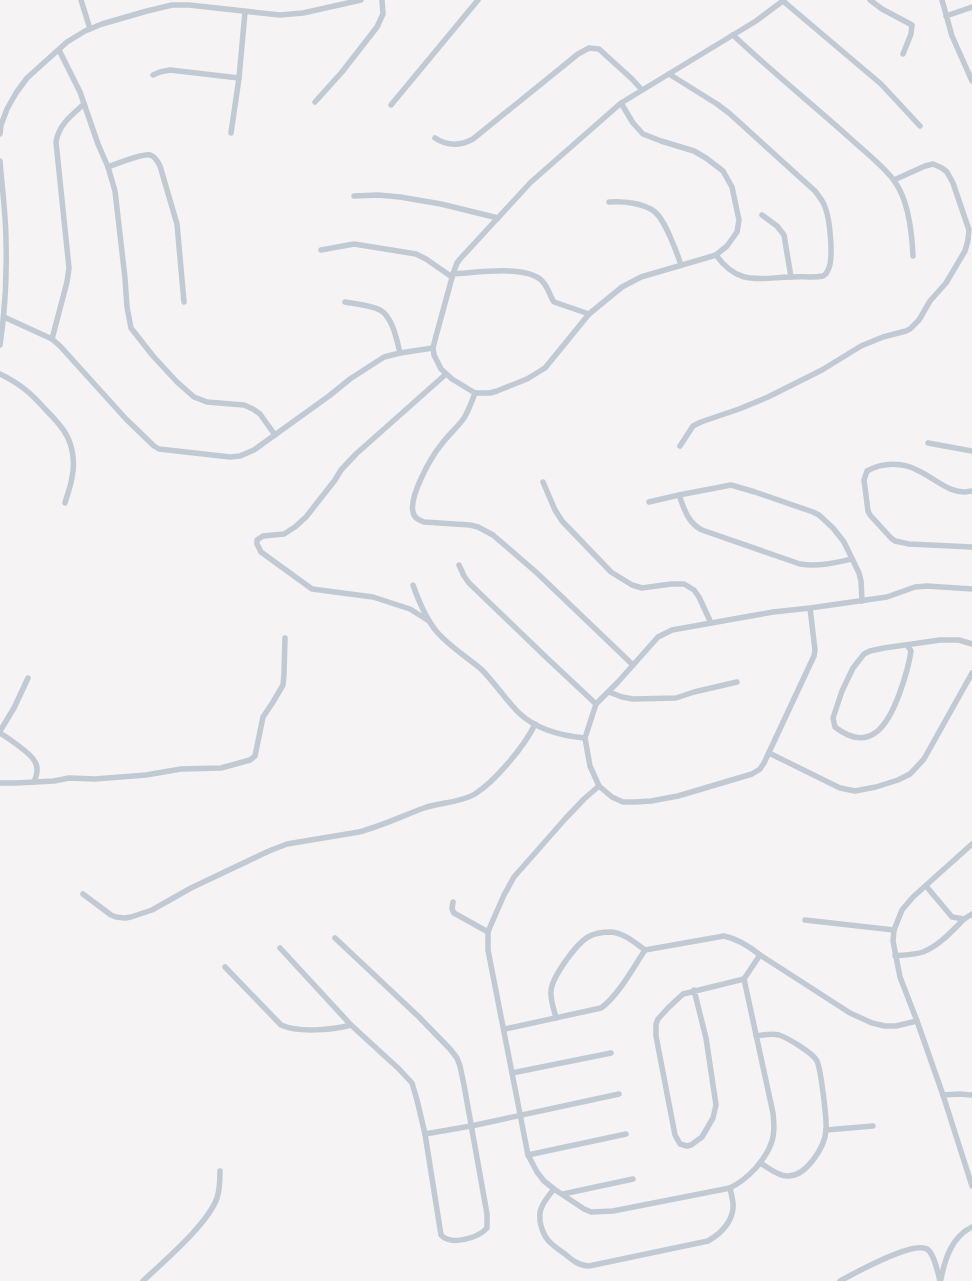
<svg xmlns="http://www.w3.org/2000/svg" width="972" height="1281" font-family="'Asap Condensed',sans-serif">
	<rect width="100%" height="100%" fill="#f5f3f3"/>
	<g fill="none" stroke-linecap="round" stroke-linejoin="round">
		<g stroke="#c1cad2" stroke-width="5.5">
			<polyline points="81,0 90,29"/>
			<polyline points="870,0 882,9 912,25 911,34 903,54"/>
			<polyline points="942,0 952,36 972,81"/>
			<polyline points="783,1 881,84 920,126"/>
			<polyline points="946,16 972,7"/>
			<path d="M733 35C771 71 812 104 851 139 864 151 886 168 895 182 908 200 912 234 913 256"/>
			<polyline points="59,50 80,92 98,144 108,167 115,191 125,278 127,307 131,328 153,356 177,382 194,397 207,402 244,405 253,409 260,414 275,435"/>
			<path d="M669 74 717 104 729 113 815 191C819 196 823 201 825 207 830 219 834 260 828 270 826 274 826 274 823 276 812 278 801 276 791 277 758 278 738 286 716 255"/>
			<polyline points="153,75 160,72 170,70 239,78"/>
			<polyline points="315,102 342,72 377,27 383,14 382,0"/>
			<polyline points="621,103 633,123 643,134 661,141 694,151 706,158 723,171 732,187 739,220 737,232 727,246 716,255 641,277 622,287 589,314 545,368 527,379 497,391 490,393 475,393 452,379 441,369 434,355 433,348 436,336 453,274 457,263 460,259 531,182 621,103 756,21 784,0"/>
			<polyline points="391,105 478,0"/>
			<polyline points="231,133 239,78 245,12"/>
			<polyline points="0,134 1,125 7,109 16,93 27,78 67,42 85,31 102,24 147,11 172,5 189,5 280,15 303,13 361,0"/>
			<path d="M435 138C447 146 460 146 473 139L578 54 589 48 599 49 632 79 642 90"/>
			<path d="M0 161C2 188 6 215 6 242 7 276 5 311 0 345"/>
			<path d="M108 167C116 164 143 153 150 155 155 156 158 162 160 166L177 224 184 302"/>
			<polyline points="354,196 378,195 400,197 441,204 498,218"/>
			<path d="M609 202C623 201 644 203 655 212 665 220 677 253 681 265"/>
			<polyline points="762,215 777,226 784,235 791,277"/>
			<polyline points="321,250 354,244 416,254 426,259 452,277"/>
			<path d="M453 274C475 273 522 265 540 279 548 285 549 295 554 302L589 314"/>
			<path d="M345 302C355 304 371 305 380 310 392 316 397 340 400 353"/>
			<polyline points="4,317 52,339 60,346 126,419 154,446 159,449 168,450 230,457 240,456 254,450 329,396 350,379 384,357 400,353 433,348"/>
			<path d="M52 339 67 282 69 268 56 142C59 124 72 115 84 104"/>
			<path d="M0 374C20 384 30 392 45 409 53 417 62 426 67 436 73 447 75 465 72 477 71 486 67 495 65 503"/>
			<path d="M475 393C472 401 469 410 464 418 457 428 448 435 441 445 431 457 409 496 413 512 414 518 419 520 424 522L470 525 478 527 493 535 537 573 633 665"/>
			<polyline points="928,443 972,451"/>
			<polyline points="680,446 693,426 701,422 739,409 768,397 822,370 861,346 883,337 906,331 910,329 919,320 930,301 946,283 965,251 968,240 969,230 953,183 947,172 942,168 933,164 925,166 894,180"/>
			<polyline points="543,482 555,510 562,521 611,572 632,585 642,588 671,584 684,584 694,590 699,597 711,623"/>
			<path d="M972 491C951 496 936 479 919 471 903 462 883 462 867 471L864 480 868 511 870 515 891 538 895 541 909 544 972 547"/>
			<path d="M679 495C684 509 688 523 702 530L800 564C818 567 834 563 852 559"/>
			<polyline points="649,502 679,495 731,485 755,492 813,512 819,515 833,528 844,542 859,573 861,581 862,601"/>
			<polyline points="459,565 464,576 469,583 549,660 596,704"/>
			<path d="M413 585C419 602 426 619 437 632 450 647 467 657 481 669 495 683 505 699 519 713 536 729 562 736 585 738"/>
			<polyline points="810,608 815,650 814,656 764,763 760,769 752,774 678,796 651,801 635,802 623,802 612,797 599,786 590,766 585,738 596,704 618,682 658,637 672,630 773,612 810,608 887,597 915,587 927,586 972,589"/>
			<polyline points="429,621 410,609 373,597 312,589 261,552 257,544 257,540 263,536 284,534 295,527 306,517 335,480 341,470 356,454 446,374"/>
			<path d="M907 645 911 651C909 665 905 678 900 692 889 723 871 755 835 727L833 718 842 691 853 668 864 654 870 651 884 648 940 640H959L972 644"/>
			<polyline points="609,692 622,697 633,699 676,698 694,692 737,682"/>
			<polyline points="0,731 14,708 28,678"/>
			<path d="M0 733C9 739 31 753 35 762 39 768 37 775 34 782"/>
			<polyline points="769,753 840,788 855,791 876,787 898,780 910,774 924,759 972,673"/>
			<polyline points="0,783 16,783 54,781 69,778 95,779 146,775 181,769 221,768 250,760 255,756 263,717 273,702 283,685 284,674 285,638"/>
			<path d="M599 786 584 799 565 819 514 877 504 895 490 927 488 932V950L528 1155 537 1172 544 1181 554 1189 584 1209 591 1212 613 1211 730 1188C748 1179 766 1160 772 1141 775 1132 774 1122 773 1113L744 979 760 955"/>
			<polyline points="972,844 913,897 902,910 894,930 893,941 900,977 917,1021 943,1095 972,1186"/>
			<polyline points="926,886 952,917 964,919 972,914"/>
			<path d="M83 894 111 915 116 917 125 918 131 917 152 910 191 888 269 851 287 844 359 832C382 826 402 816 424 808 441 802 460 803 475 794 495 781 525 746 535 724"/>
			<polyline points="453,902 452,909 454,913 488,932"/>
			<polyline points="805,920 894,930"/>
			<path d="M280 948 351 1025 399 1069 412 1083 417 1100 425 1134 441 1235C451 1246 478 1238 487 1228V1214L464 1085 460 1066 457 1058 450 1049 419 1017 335 938"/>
			<path d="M895 956C904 955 914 955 923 952 939 946 952 931 964 919"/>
			<path d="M225 967 281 1025C299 1033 332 1030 351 1025"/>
			<polyline points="694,990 706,1038 716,1105 713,1118 702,1137 691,1145 687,1146 680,1144 675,1135 656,1036 656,1024 658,1019 668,1008 683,994 744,979"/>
			<path d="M556 1018C554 1009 550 999 551 991 552 977 576 944 588 937 595 933 603 932 611 932 624 933 635 943 645 950"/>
			<path d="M505 1029 601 1008C618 996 633 968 645 950L724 936C738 939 749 946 760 955L850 1013 872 1023 885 1026H896L917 1021"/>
			<path d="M756 1036C764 1035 771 1033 779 1035 788 1038 813 1053 817 1061 821 1070 827 1120 826 1130 825 1147 806 1177 787 1176 777 1176 768 1167 760 1163"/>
			<polyline points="512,1073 611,1053"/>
			<polyline points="943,1095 959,1094 972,1095"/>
			<polyline points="826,1130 873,1126"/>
			<polyline points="425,1134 471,1126 619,1094"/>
			<polyline points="528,1155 626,1134"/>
			<path d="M554 1189C549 1195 543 1202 541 1209 539 1213 540 1217 540 1221 543 1239 551 1244 565 1254 572 1260 579 1266 589 1266L708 1241C720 1234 731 1223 733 1209 734 1202 731 1194 730 1188"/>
			<polyline points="563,1194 633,1179"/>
			<path d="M941 1279C945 1258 952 1237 972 1227"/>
			<path d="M143 1281C164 1261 208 1224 217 1198 220 1189 220 1180 220 1171"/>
			<path d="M840 1281C855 1273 912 1241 927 1249 934 1253 938 1273 940 1281"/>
		</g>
	</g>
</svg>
